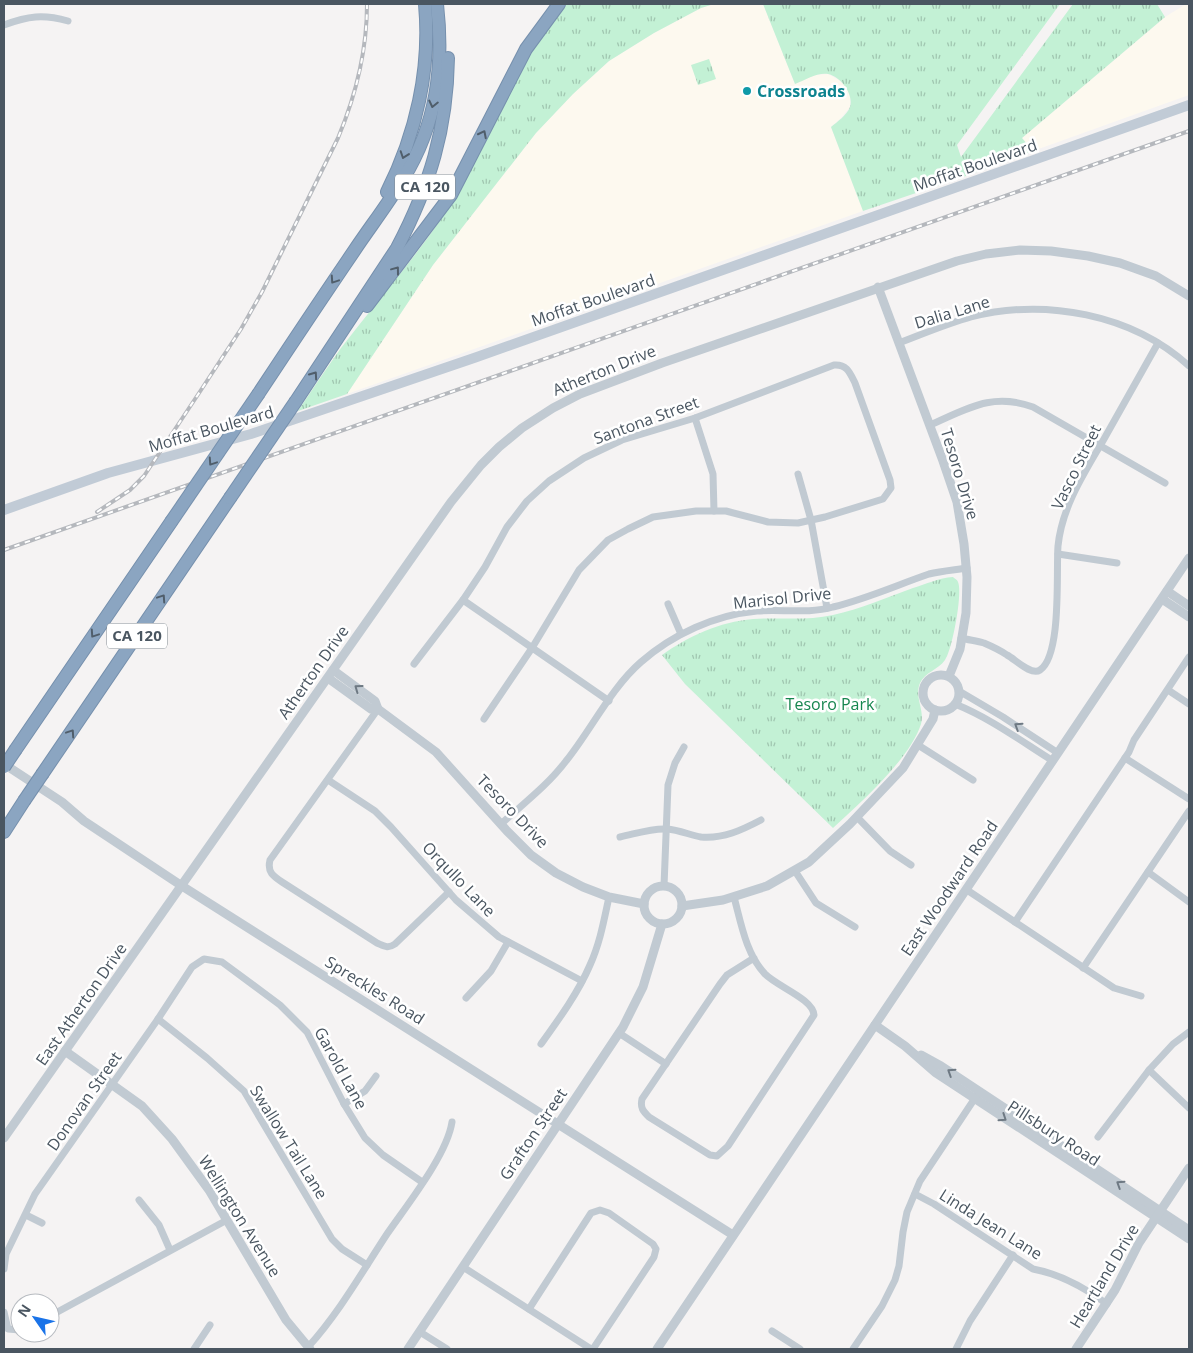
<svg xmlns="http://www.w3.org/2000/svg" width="1193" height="1353" font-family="'Open Sans',sans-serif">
	<defs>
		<pattern id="grass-tufts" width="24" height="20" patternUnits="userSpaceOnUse" patternTransform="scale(1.25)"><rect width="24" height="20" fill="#c3f1d5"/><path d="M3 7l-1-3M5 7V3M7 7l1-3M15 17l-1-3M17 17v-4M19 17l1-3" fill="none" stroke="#a0c6b0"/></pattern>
	</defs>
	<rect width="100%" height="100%" fill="#f5f3f3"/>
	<g fill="#fdf9ef">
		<polygon points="714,4 763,4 795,84 815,75 828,74 839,80 847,88 850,98 850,107 841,118 831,127 863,211 347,394 433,265 536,133 573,94 609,61 654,33 701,8"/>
		<polygon points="1186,4 1189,4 1189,95 1033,151 1022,138 1165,17"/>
	</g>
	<g fill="url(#grass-tufts)">
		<path d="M553 4H714L701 8 654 33 609 61 573 94 536 133 433 265 347 394 298 411C312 390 326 369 341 348 374 305 410 264 441 219 486 151 516 76 553 4Z"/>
		<path d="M763 4H1060L957 145 961 157 1073 4H1157L1165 17 1022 138 1033 151 966 176 863 211 831 127C837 122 847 115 850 107 854 94 841 77 828 74 818 72 805 80 795 84Z"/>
		<polygon points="709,59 716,79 698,85 691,65"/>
		<path d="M953 577C955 579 957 579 958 582 963 593 952 651 945 660 938 670 925 672 920 683 914 697 925 710 921 724 910 759 860 803 833 828L685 684 662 655C689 636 719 622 753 619 780 617 806 621 833 615 860 609 886 598 913 588 926 584 939 578 953 577Z"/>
	</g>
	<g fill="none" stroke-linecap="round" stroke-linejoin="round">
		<defs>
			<g id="motorway">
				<path d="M387 192C416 134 431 69 425 4"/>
				<polyline points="367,306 451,195 526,49 559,4"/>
				<path d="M259 393C290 346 322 298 354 251 370 227 388 204 403 179 437 124 444 66 437 4"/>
				<path d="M296 401 397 248C430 185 447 129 448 58"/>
				<polyline points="16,749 171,522"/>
				<polyline points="43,773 230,498"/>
				<polyline points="4,832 24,801"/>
			</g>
		</defs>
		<use href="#motorway" stroke="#7690ad" stroke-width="14"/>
		<g stroke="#c1cad2" stroke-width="7">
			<path d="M4 25C28 16 43 14 68 21"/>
			<path d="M899 343C923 334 946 324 971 317 1045 298 1132 314 1189 366"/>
			<polyline points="695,418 713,474 714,511"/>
			<path d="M930 425C967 409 992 392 1033 407L1165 483"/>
			<polyline points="798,474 811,520 827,608"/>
			<polyline points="1058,554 1117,563"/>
			<polyline points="463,600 609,701"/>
			<polyline points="668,604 681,634"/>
			<path d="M961 638C969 640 977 641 984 643 991 646 1000 650 1007 655 1015 659 1031 676 1040 670 1062 655 1056 572 1058 546 1062 506 1085 472 1104 439 1122 407 1140 375 1158 343"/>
			<path d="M414 664 463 600 485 567 507 527 527 501 549 481 584 458 622 440 695 418 834 365C847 364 850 373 855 383L890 480 891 488 883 499 825 517 798 523 768 522 726 511H696L653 517 628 529 608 540 579 570 532 648 484 719"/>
			<polyline points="1168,690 1189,704"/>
			<polyline points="959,691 1003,717 1058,753"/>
			<path d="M955 704C990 718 1021 741 1053 761"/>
			<path d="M378 709 270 860C267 872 273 876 282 882L377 943C384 946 388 949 395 944L449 892"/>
			<polyline points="918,745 973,780"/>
			<polyline points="1125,758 1189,799"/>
			<polyline points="328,780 375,811 391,827 456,900 499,937 582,981"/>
			<polyline points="857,817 890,851 911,865"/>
			<path d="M501 824C523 804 548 785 566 761 591 730 611 688 641 662 673 634 715 615 757 611 782 609 808 614 833 607 866 599 897 585 929 574 941 571 954 570 967 568"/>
			<path d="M620 837C635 834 651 828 667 829 679 830 690 835 701 837 723 839 742 830 761 820"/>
			<polyline points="795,871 816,903 855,927"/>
			<polyline points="1148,872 1189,902"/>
			<polyline points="664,886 668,785 675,763 684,747"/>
			<polyline points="967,890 1114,988 1141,996"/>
			<path d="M734 897C741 923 746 954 765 974 778 987 813 999 814 1015L728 1146 717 1156 710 1155 649 1117C643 1111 640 1108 642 1099L720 984 727 975 754 958"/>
			<polyline points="1015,922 1129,752 1134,740 1189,657"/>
			<polyline points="1083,968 1189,811"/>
			<polyline points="466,998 491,971 508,942"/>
			<polyline points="158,1019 207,1058 244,1091 332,1239 342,1249 367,1265"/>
			<polyline points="1189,1032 1173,1044 1149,1070 1189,1108"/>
			<polyline points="619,1033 666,1064"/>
			<path d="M541 1044C559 1019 578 993 590 965 600 943 604 920 609 897"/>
			<polyline points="344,1104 365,1091 376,1076"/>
			<polyline points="1098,1137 1149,1070"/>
			<path d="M915 1194 934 1204 1033 1269C1061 1274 1084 1287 1107 1304"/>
			<polyline points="139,1200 159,1225 170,1250"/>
			<polyline points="26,1215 42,1223"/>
			<polyline points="463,1267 591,1349"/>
			<polyline points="4,1269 6,1254 35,1194 158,1019 192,967 204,959 222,962 280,1005 307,1032 344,1104 365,1138 383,1155 422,1182"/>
			<polyline points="529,1309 591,1213 600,1210 609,1213 653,1244 656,1249 654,1257 593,1349"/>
			<polyline points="4,1312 8,1329 20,1330"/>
			<polyline points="50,1316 227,1220"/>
			<polyline points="772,1331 800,1349"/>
			<polyline points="420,1332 447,1349"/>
			<path d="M308 1347C339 1313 362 1272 387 1234 407 1205 447 1155 452 1122"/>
			<polyline points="194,1349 210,1325"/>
			<polyline points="853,1349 882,1306 895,1280 899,1266 903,1232 907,1212 920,1181 977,1095"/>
			<polyline points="956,1349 970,1321 1013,1255"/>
		</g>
		<g stroke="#c1cad2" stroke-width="9">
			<polyline points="878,287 943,461 957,502 964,544 967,577 966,613 960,649 949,676"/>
			<polyline points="1167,591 1189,606"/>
			<polyline points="1162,599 1189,617"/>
			<polyline points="333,670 375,701 378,709"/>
			<circle cx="941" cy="693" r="18"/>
			<polyline points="328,678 371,709 378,709 436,752 507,831 531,855 556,873 583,887 609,897 644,904"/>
			<polyline points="4,764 62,802 84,821 182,886 733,1235"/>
			<circle cx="663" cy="905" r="19"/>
			<polyline points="682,906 723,900 767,886 809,862 850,824 903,768 933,719 935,710"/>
			<polyline points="875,1025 905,1046 936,1073 1189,1239"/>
			<polyline points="65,1051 142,1106 172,1139 209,1190 286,1320 310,1349"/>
			<polyline points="921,1055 941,1066 1189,1230"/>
			<polyline points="4,1138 451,502 481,465 499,447 522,428 553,408 580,394 662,363 957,261 986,254 1020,250 1051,251 1088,256 1120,263 1156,276 1189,296"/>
			<polyline points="408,1349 623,1027 643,987 662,924"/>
			<polyline points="657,1349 1189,558"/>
			<polyline points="1076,1349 1115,1290 1139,1243 1189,1168"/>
		</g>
		<polyline stroke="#c1cbd6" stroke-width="10" points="4,510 108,473 251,434 474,358 1189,105"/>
		<use href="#motorway" stroke="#8ba5c1" stroke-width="12"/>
		<defs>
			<g id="rail">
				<path d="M97 512 130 490 144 476 201 390 241 329 262 292 338 138C356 95 367 51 367 4"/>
				<polyline points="4,550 1189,131"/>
			</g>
		</defs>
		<use href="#rail" stroke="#b5b8bd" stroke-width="4"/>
		<use href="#rail" stroke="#fff" stroke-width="2" stroke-dasharray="5.5" stroke-linecap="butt"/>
		<defs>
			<g id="motorway-bridge">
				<polyline points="230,498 296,401"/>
				<polyline points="171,522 259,393"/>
				<polyline points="4,767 16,749"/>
				<polyline points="24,801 43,773"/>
			</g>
		</defs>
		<use href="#motorway-bridge" stroke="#7690ad" stroke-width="14" stroke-linecap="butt"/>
		<use href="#motorway-bridge" stroke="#8ba5c1" stroke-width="12"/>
	</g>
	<defs><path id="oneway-chevron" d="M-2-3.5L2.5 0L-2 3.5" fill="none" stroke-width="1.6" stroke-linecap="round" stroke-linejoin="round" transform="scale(1.25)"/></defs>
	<g stroke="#505e6b">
		<use href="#oneway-chevron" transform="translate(433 104) rotate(103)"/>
		<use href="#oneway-chevron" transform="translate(483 134) rotate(-63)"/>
		<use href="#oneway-chevron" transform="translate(404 155) rotate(109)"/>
		<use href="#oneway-chevron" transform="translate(396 270) rotate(-53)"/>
		<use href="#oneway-chevron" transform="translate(334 280) rotate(124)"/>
		<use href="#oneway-chevron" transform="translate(314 375) rotate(-55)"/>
		<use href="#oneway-chevron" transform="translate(212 462) rotate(124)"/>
		<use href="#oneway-chevron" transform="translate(162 598) rotate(-56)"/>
		<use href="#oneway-chevron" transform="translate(94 634) rotate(124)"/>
		<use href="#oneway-chevron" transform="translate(71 733) rotate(-56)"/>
	</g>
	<g stroke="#6e7983">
		<use href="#oneway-chevron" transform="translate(358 688) rotate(-144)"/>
		<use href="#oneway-chevron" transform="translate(1018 726) rotate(-147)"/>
		<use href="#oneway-chevron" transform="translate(951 1072) rotate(-147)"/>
		<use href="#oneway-chevron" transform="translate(1003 1118) rotate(34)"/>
		<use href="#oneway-chevron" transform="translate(1120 1184) rotate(-147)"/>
	</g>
	<circle fill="#0f9aa8" stroke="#fff" stroke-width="2" cx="747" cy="91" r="5"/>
	<g text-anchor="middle" stroke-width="5" stroke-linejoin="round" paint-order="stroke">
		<g fill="#fff" stroke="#808990" stroke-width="1">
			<rect x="395" y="174.5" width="60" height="25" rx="4"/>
			<rect x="107" y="623.5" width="60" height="25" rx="4"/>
		</g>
		<g font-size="15" font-weight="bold" fill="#4a5661">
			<text x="425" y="192">CA 120</text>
			<text x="137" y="641">CA 120</text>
		</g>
		<g font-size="16" font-weight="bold" fill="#0d838f" stroke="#fff" text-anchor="start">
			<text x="757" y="97">Crossroads</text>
		</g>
		<g font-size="16" fill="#4a5661" stroke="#fff">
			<text transform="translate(975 165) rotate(-19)" y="6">Moffat Boulevard</text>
			<text transform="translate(593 300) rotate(-19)" y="6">Moffat Boulevard</text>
			<text transform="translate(952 312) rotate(-17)" y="6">Dalia Lane</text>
			<text transform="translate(604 370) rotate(-22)" y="6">Atherton Drive</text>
			<text transform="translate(646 420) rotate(-20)" y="6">Santona Street</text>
			<text transform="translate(211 429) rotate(-16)" y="6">Moffat Boulevard</text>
			<text transform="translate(1076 467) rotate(-64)" y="6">Vasco Street</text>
			<text transform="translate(960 474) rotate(73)" y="6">Tesoro Drive</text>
			<text transform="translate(782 598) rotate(-6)" y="6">Marisol Drive</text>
			<text transform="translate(313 672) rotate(-55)" y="6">Atherton Drive</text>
			<text transform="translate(513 811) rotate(46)" y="6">Tesoro Drive</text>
			<text transform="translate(459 879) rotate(46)" y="6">Orqullo Lane</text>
			<text transform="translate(949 888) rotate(-56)" y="6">East Woodward Road</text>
			<text transform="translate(375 990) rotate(32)" y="6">Spreckles Road</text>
			<text transform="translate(81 1004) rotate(-55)" y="6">East Atherton Drive</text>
			<text transform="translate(341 1068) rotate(61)" y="6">Garold Lane</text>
			<text transform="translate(84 1101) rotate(-55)" y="6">Donovan Street</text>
			<text transform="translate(1054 1133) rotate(33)" y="6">Pillsbury Road</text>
			<text transform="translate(533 1134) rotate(-56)" y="6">Grafton Street</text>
			<text transform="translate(289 1142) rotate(58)" y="6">Swallow Tail Lane</text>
			<text transform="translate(240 1216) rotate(58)" y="6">Wellington Avenue</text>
			<text transform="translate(991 1224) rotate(32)" y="6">Linda Jean Lane</text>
			<text transform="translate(1104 1276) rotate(-59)" y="6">Heartland Drive</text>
		</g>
		<g font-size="16" fill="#17864f" stroke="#fff">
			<text x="830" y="710">Tesoro Park</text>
		</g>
	</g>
	<rect width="1193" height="1353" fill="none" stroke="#4a5661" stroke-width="10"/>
	<g transform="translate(35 1318) rotate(304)"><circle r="24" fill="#ffffff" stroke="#b7bbc0"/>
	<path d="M0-4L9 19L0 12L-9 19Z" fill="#1a73e8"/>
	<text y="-8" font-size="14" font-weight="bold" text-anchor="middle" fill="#4a5661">N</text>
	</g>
</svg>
